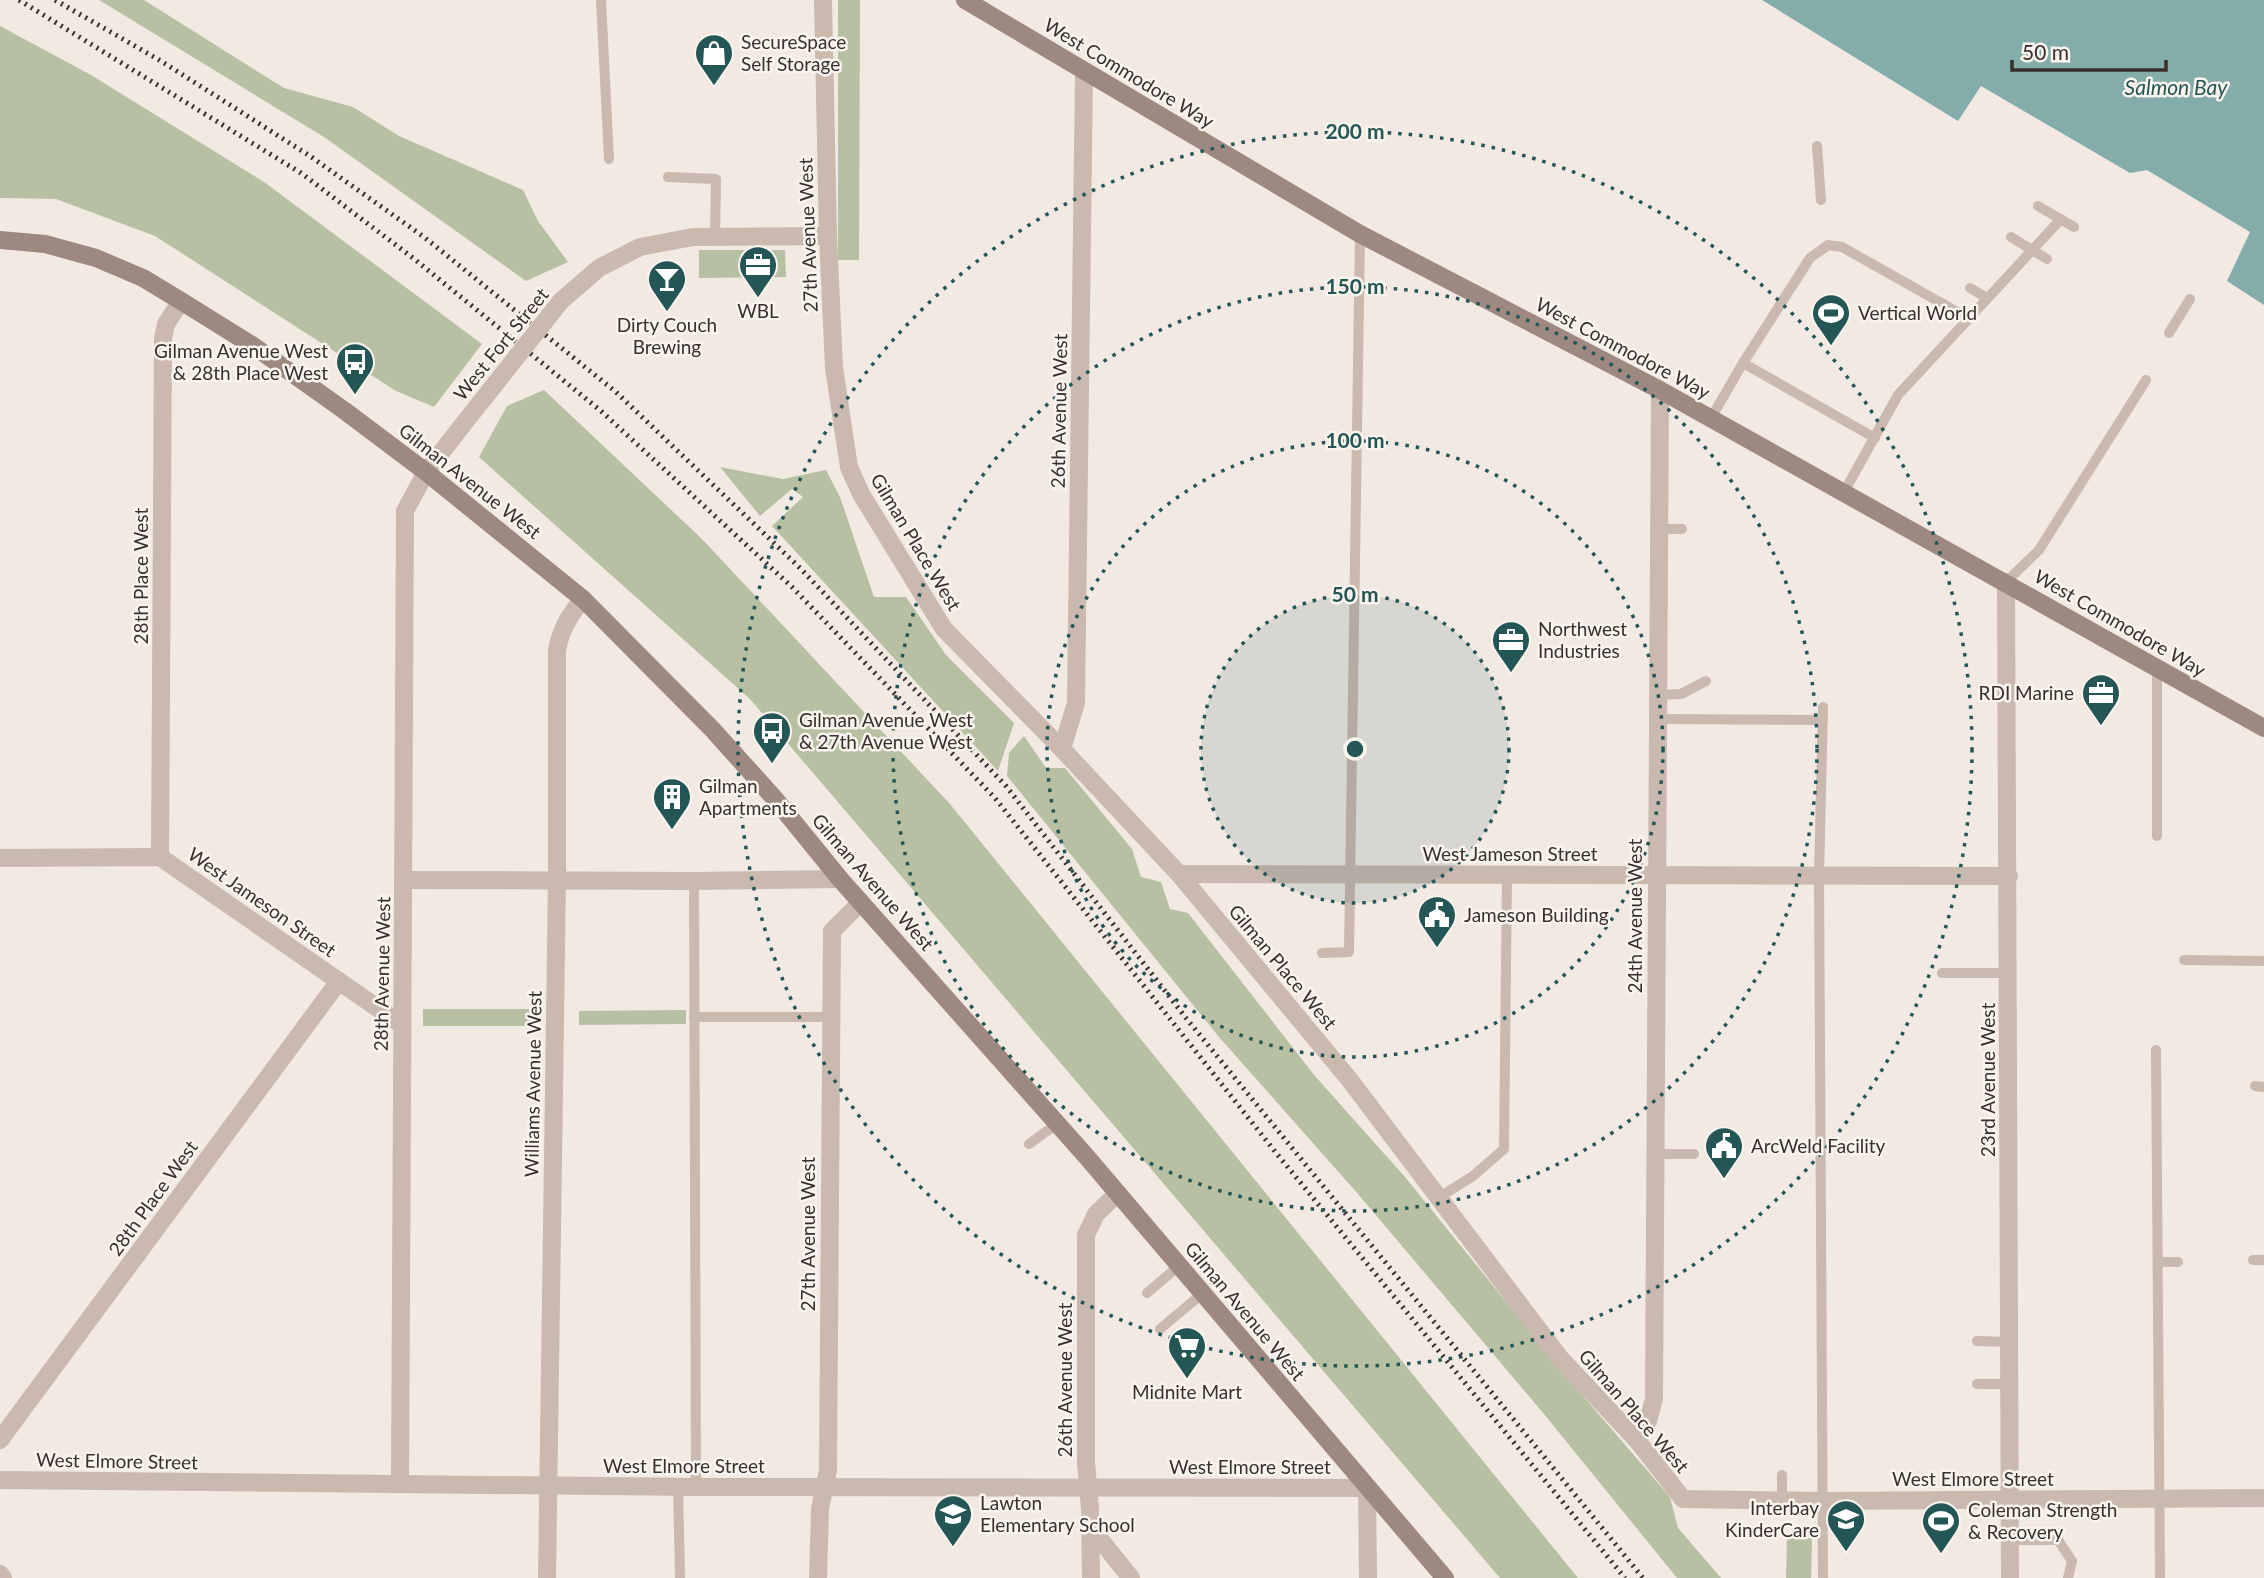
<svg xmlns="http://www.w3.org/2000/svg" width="2264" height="1578" font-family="Lato,sans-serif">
	<rect width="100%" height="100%" fill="#f2e9e2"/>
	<g fill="#b8c0a3">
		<polygon points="99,0 144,0 284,88 353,107 399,136 523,190 538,221 568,262 526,281 324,137"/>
		<polygon points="838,0 860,0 859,260 838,260"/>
		<polygon points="0,26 91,75 264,182 482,344 434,407 396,391 155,236 56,199 0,198"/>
		<polygon points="699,250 785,250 786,277 699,278"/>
		<polygon points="544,390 702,539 950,804 1578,1578 1500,1578 750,699 479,457 507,406"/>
		<polygon points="720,467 783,479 826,470 840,497 874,597 906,597 946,655 1014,723 998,771 772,526 803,497 792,489 760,516"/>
		<polygon points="1024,736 1046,768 1065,768 1132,849 1141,877 1161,882 1170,909 1188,913 1315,1076 1405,1177 1571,1382 1670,1497 1678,1528 1721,1578 1677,1578 1544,1414 1358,1194 1219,1037 1007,776 1009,753"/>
		<rect x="423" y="1009" width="113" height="17"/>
		<polygon points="686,1010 686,1024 579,1025 579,1011"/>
		<polygon points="1787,1538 1812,1538 1811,1578 1786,1578"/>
	</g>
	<polygon fill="#84acab" points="1762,0 2264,0 2264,305 2227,281 2250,232 2147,170 2130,173 1981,86 1958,121"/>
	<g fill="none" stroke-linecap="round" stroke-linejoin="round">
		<g stroke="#c9b9af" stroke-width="10">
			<polyline points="601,0 609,159"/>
			<polyline points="1817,146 1821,200"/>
			<polyline points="668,177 716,179 715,238"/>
			<polyline points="2038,206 2074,227"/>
			<polyline points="2011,237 2047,259"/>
			<polyline points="1970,288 1987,298"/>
			<polyline points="2169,333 2190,299"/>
			<polyline points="1743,363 1875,438"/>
			<polyline points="1711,418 1743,363 1810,258 1828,245 1842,247 1968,318"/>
			<polyline points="1844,492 1898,395 2061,219"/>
			<polyline points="1659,529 1682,529"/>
			<polyline points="2006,582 2039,550 2146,380"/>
			<polyline points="2157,668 2157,836"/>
			<polyline points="1658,695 1681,694 1706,681"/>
			<polyline points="1658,719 1823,720"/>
			<polyline points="694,881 696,1487"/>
			<polyline points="1322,953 1349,952 1360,234"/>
			<polyline points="2184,960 2264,961"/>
			<polyline points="1942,973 2009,973"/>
			<polyline points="694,1017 830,1017"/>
			<polyline points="2156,1050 2160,1578"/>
			<polyline points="2255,1086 2264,1087"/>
			<polyline points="1029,1144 1058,1123"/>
			<polyline points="1655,1154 1694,1154"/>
			<polyline points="1438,1198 1473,1176 1504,1149 1507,875"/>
			<polyline points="2253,1260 2264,1260"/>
			<polyline points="2158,1262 2178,1262"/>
			<polyline points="1147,1293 1180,1265"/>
			<polyline points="1160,1329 1203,1293"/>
			<polyline points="1977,1341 2010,1342"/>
			<polyline points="1977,1384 2010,1384"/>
			<polyline points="1782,1475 1782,1500"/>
			<polyline points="678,1486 680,1578"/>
			<polyline points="2010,1540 2058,1540 2072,1561 2068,1578"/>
			<polyline points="1823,1578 1819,875 1823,707"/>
		</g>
		<g stroke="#c9b9af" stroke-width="18">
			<polyline points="823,0 828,236 834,368 849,467 861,494 944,629 1062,749 1179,874 1349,1079 1560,1358 1636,1439 1683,1499 1822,1501 2264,1498"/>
			<polyline points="561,301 599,268 640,247 693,237 828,236"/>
			<polyline points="2006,582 2010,1578"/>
			<polyline points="1062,749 1076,703 1084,71"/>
			<polyline points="160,857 163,339 166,324 181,301"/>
			<polyline points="0,858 160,857 402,1025"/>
			<polyline points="1179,874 2009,876"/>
			<polyline points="404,880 694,881 840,879"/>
			<polyline points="1636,1439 1648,1421 1654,1399 1660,390"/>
			<polyline points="0,1440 339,981"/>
			<polyline points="0,1480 696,1487 1367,1488 1368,1578"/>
			<polyline points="400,1483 405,511 426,472 461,427"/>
			<polyline points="1090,1527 1131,1578"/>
			<polyline points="0,1574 3,1578"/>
			<path d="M547 1578 557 880V650C561 629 569 616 583 599"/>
			<polyline points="818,1578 820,1509 828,1470 832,931 861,902"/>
			<polyline points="1091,1578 1090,1509 1086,1462 1086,1235 1096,1214 1118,1193"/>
		</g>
		<g stroke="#9d8980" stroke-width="18">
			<polyline points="965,0 1360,234 1660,390 2264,728"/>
			<polyline points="0,240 45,244 96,258 143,278 181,301 255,347 345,411 426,472 583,599 712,729 775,799 840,879 1086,1156 1445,1578"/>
		</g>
		<g stroke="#392f2c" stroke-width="5" stroke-dasharray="2 5" stroke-linecap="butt">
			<polyline points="19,0 301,173 413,258 601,411 792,587 995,798 1277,1154 1625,1578"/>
			<polyline points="55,0 161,61 310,156 424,237 616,392 800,568 1006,786 1186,1018 1643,1578"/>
		</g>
		<polyline stroke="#c9b9af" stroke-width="18" points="461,427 561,301"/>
	</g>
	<circle cx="1355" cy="749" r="154" fill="#255656" fill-opacity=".12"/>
	<g fill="none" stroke="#255656" stroke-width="3.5" stroke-dasharray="3.5 7">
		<circle cx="1355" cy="749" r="154"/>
		<circle cx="1355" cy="749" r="308"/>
		<circle cx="1355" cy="749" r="462"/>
		<circle cx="1355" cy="749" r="617"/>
	</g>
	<defs>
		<symbol id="shop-pin" viewBox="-11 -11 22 30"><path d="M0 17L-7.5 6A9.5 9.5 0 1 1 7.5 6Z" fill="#255656" stroke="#f9f4ee"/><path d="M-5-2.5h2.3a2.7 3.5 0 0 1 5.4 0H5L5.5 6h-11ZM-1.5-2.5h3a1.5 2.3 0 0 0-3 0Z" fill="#fff"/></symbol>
		<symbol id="office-pin" viewBox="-11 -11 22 30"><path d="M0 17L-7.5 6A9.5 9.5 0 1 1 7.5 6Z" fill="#255656" stroke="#f9f4ee"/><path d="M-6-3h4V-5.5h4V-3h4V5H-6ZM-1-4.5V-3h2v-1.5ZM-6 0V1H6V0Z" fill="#fff"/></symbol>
		<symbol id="bar-pin" viewBox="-11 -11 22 30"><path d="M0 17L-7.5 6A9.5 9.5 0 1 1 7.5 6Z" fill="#255656" stroke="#f9f4ee"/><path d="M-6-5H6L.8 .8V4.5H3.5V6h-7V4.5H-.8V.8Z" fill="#fff"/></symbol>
		<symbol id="stadium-pin" viewBox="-11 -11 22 30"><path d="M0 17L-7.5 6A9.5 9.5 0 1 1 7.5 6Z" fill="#255656" stroke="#f9f4ee"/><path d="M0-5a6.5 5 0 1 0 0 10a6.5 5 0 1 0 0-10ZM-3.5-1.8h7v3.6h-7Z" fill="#fff"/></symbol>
		<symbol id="bus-pin" viewBox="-11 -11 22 30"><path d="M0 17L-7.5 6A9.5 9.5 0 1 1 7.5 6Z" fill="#255656" stroke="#f9f4ee"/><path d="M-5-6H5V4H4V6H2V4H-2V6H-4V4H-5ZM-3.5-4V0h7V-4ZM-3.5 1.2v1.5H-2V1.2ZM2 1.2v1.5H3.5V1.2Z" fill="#fff"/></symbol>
		<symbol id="building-pin" viewBox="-11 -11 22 30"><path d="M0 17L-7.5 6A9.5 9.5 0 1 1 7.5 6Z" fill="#255656" stroke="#f9f4ee"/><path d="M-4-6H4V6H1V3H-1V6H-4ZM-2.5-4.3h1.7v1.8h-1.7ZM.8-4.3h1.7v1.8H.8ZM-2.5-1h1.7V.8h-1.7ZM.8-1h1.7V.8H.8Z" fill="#fff"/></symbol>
		<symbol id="civic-pin" viewBox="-11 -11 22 30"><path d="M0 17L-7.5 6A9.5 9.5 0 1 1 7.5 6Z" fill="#255656" stroke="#f9f4ee"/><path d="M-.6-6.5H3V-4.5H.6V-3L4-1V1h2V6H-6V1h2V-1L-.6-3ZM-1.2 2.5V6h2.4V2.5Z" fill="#fff"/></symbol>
		<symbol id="supermarket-pin" viewBox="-11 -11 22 30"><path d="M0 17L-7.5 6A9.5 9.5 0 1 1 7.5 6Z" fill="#255656" stroke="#f9f4ee"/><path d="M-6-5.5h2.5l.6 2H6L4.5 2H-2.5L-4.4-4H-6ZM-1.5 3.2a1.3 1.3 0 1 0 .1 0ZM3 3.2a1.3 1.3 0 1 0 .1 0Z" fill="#fff"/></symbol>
		<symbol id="school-pin" viewBox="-11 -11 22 30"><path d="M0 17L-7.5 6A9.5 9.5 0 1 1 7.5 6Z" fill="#255656" stroke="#f9f4ee"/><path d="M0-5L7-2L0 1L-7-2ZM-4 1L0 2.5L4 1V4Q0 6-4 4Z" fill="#fff"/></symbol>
	</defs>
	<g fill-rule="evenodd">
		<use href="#shop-pin" x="692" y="31" width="44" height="60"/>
		<use href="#office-pin" x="736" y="243" width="44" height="60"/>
		<use href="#bar-pin" x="645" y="257" width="44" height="60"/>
		<use href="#stadium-pin" x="1809" y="291" width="44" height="60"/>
		<use href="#bus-pin" x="333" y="340" width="44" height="60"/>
		<use href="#office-pin" x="1489" y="618" width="44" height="60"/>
		<use href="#office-pin" x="2079" y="671" width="44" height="60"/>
		<use href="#bus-pin" x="750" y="709" width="44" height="60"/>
		<use href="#building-pin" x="650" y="775" width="44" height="60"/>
		<use href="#civic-pin" x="1415" y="893" width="44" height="60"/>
		<use href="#civic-pin" x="1702" y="1124" width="44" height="60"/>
		<use href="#supermarket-pin" x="1165" y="1324" width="44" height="60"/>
		<use href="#school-pin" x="931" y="1492" width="44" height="60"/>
		<use href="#school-pin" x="1824" y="1497" width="44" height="60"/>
		<use href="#stadium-pin" x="1919" y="1499" width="44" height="60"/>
	</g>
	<g text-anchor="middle" stroke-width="5" stroke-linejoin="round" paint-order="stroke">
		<g font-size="19" fill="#392f2c" stroke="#f9f4ee" text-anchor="start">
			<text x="741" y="49">SecureSpace<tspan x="741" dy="22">Self Storage</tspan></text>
			<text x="758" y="318" text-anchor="middle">WBL</text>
			<text x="1858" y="320">Vertical World</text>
			<text x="667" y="332" text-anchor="middle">Dirty Couch<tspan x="667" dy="22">Brewing</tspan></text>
			<text x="328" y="358" text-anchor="end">Gilman Avenue West<tspan x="328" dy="22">&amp; 28th Place West</tspan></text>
			<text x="1538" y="636">Northwest<tspan x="1538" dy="22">Industries</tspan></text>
			<text x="2074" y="700" text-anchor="end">RDI Marine</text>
			<text x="799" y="727">Gilman Avenue West<tspan x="799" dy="22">&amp; 27th Avenue West</tspan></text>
			<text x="699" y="793">Gilman<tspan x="699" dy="22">Apartments</tspan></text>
			<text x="1464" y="922">Jameson Building</text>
			<text x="1751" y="1153">ArcWeld Facility</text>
			<text x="1187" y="1399" text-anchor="middle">Midnite Mart</text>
			<text x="980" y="1510">Lawton<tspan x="980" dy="22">Elementary School</tspan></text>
			<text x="1819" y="1515" text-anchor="end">Interbay<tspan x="1819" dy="22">KinderCare</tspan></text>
			<text x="1968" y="1517">Coleman Strength<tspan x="1968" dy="22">&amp; Recovery</tspan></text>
		</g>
		<g font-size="19" fill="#392f2c" stroke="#f9f4ee">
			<text transform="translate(1129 73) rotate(31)" y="7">West Commodore Way</text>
			<text transform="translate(808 235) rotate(-92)" y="7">27th Avenue West</text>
			<text transform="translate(501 344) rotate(-51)" y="7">West Fort Street</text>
			<text transform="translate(1623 348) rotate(28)" y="7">West Commodore Way</text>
			<text transform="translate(1059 411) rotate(-89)" y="7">26th Avenue West</text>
			<text transform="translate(470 481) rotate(38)" y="7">Gilman Avenue West</text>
			<text transform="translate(916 542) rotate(59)" y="7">Gilman Place West</text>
			<text transform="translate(141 576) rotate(-90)" y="7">28th Place West</text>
			<text transform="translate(2120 623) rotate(30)" y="7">West Commodore Way</text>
			<text x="1510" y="861">West Jameson Street</text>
			<text transform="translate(873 882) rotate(49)" y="7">Gilman Avenue West</text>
			<text transform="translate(262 902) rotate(35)" y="7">West Jameson Street</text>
			<text transform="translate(1635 916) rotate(-90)" y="7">24th Avenue West</text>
			<text transform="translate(1283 967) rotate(50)" y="7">Gilman Place West</text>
			<text transform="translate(382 974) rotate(-89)" y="7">28th Avenue West</text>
			<text transform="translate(1988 1080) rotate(-90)" y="7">23rd Avenue West</text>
			<text transform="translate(533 1084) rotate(-89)" y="7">Williams Avenue West</text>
			<text transform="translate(153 1198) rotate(-54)" y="7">28th Place West</text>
			<text transform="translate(808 1234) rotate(-90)" y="7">27th Avenue West</text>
			<text transform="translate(1245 1311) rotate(50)" y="7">Gilman Avenue West</text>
			<text transform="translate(1065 1380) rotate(-90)" y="7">26th Avenue West</text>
			<text transform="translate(1634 1411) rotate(49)" y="7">Gilman Place West</text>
			<text transform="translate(117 1461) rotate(1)" y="7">West Elmore Street</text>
			<text x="684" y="1473">West Elmore Street</text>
			<text x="1250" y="1474">West Elmore Street</text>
			<text x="1973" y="1486">West Elmore Street</text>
		</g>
		<g font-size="21" font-style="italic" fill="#255656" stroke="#f9f4ee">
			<text x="2176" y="95">Salmon Bay</text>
		</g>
	</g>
	<circle cx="1355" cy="749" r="10" fill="#255656" stroke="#f9f4ee" stroke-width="3.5"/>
	<g font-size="21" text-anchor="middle" font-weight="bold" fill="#255656" stroke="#f9f4ee" stroke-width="5" stroke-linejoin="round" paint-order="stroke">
		<text x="1355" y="139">200 m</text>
		<text x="1355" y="294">150 m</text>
		<text x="1355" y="448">100 m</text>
		<text x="1355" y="602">50 m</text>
	</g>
	<path d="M2012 60v10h154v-10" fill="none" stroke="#392f2c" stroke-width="3.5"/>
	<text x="2022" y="60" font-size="21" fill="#392f2c" stroke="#f9f4ee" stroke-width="5" paint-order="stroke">50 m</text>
</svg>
